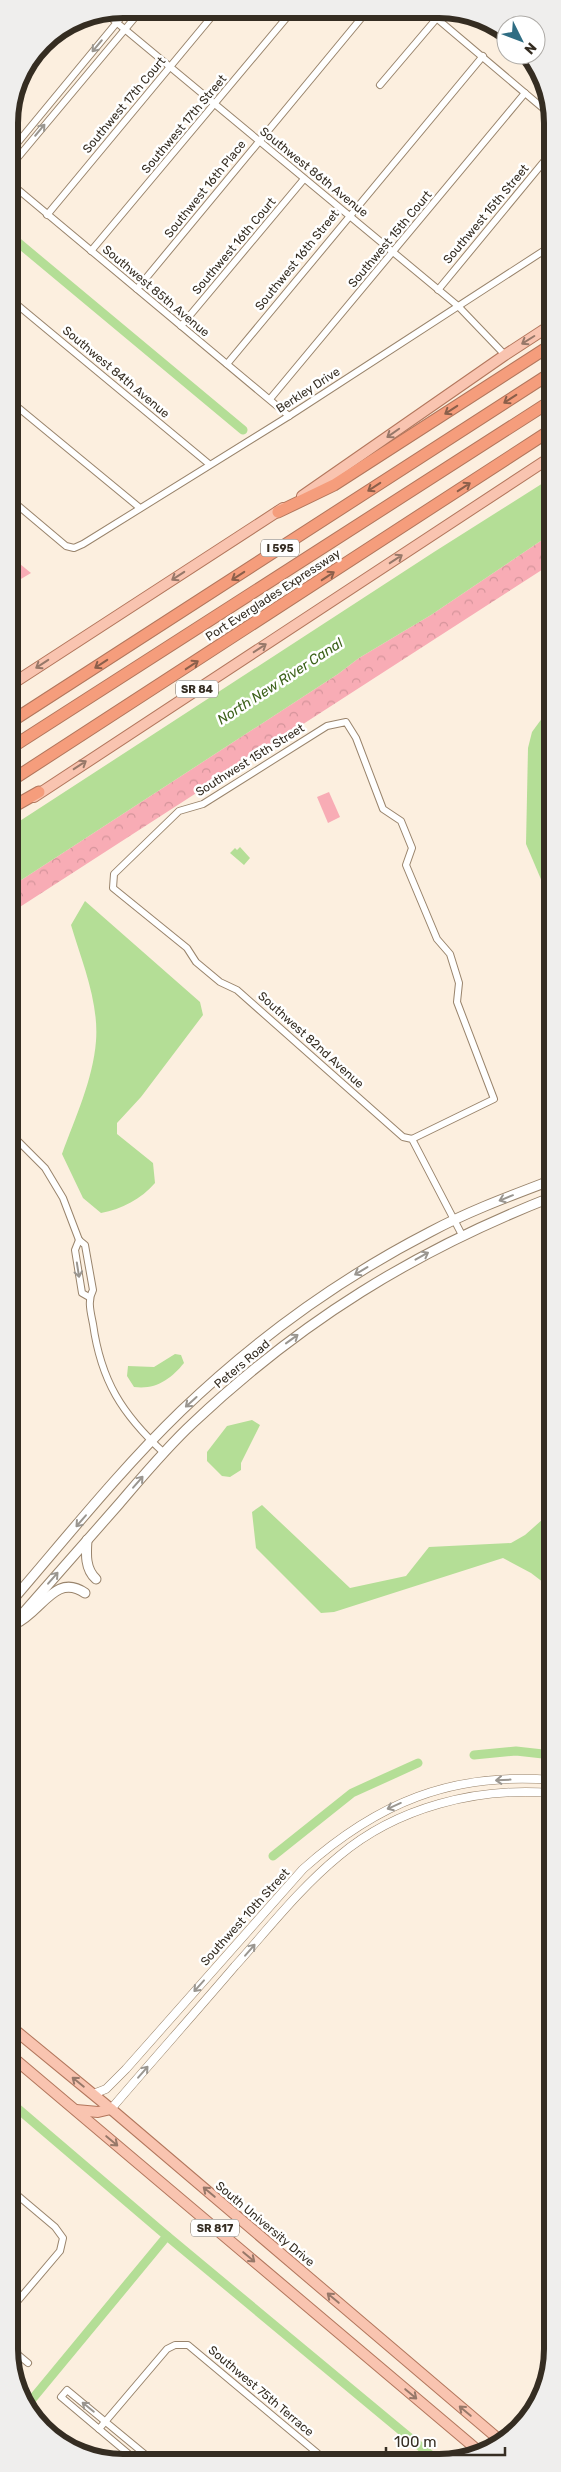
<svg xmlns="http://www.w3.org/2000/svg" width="561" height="2472" font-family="Rubik,sans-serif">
	<defs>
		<pattern id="forest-crowns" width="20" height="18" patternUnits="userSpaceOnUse" patternTransform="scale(1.25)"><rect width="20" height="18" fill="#f8acb5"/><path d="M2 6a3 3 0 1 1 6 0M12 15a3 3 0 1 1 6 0" fill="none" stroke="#d5949b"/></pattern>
	</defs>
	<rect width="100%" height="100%" fill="#fcefdf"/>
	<g fill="#f8acb5">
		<polygon points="9,555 31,573 9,586"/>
		<polygon points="329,792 340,817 328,823 317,797"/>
	</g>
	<polygon fill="url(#forest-crowns)" points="551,534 551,564 9,914 9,888 338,674 359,658 431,615"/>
	<g fill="#b4de96">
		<polygon points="551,478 551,534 431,615 359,658 338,674 9,888 9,828 434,552"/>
		<polygon points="551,706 552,899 543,884 526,844 528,748 532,732"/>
		<polygon points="240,847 250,858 244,865 230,853 235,848 237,850"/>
		<path d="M85 901 200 1002 203 1015 141 1097 117 1123V1134L153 1163 155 1183C141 1199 122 1209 101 1213L83 1198 62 1154C75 1118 93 1080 96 1041 99 1002 82 962 71 925Z"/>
		<path d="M175 1354 181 1355 184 1363C171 1379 156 1390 134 1387L127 1376 128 1366 154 1367Z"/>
		<polygon points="252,1420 260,1425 241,1463 241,1470 230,1477 222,1476 207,1461 207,1452 227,1426"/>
		<polygon points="262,1505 350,1588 406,1576 429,1547 511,1543 525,1535 552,1511 552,1589 531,1573 503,1558 334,1612 321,1613 256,1548 252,1512"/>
	</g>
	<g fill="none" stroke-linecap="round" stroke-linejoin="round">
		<g stroke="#b4de96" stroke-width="9">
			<polyline points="9,235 243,430"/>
			<polyline points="474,1755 516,1751 552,1755"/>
			<polyline points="273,1856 352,1793 418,1763"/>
			<polyline points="10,2102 167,2236 439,2462"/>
			<polyline points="29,2403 167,2236"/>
		</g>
		<defs>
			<g id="minor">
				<polyline points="428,11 551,115"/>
				<polyline points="104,12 458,306 505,355"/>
				<polyline points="380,85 437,18"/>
				<polyline points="9,153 128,9"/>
				<polyline points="9,168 142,9"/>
				<polyline points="9,182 289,416"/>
				<polyline points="47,215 218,9"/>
				<polyline points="91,251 293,10"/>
				<polyline points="137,289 368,10"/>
				<polyline points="438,290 551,153"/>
				<polyline points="9,298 209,464"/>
				<polyline points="181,326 304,179"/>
				<polyline points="227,364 483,56"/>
				<polyline points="270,399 525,93"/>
				<polyline points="9,400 140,508"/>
				<polyline points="9,498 66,546 74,548 83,544 289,416 551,246"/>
				<path d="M9 1132 45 1168 63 1198 79 1240 85 1245 93 1290C87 1301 91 1313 93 1324 101 1381 122 1414 164 1453"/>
				<polyline points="412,1139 494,1099 457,1002 459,983 450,954 437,939 406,865 412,848 401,821 383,809 356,738 346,722 327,726 203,804 179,811 114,874 113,888 187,948 196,962 220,982 237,990 403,1137 412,1139 462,1235"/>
				<polyline points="79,1240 75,1250 82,1293 89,1297"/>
				<polyline points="10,2189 55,2227 63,2238 60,2251 10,2310"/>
				<polyline points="10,2348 28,2363"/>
				<polyline points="99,2429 167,2349 175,2345 188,2345 328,2462"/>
				<polyline points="137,2461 61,2397 67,2390 153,2461"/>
			</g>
			<g id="tertiary">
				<path d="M93 2094 106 2089 126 2069 303 1869C377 1803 451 1772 552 1780"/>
				<path d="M111 2109C152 2061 194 2014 235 1966 269 1928 300 1888 339 1856 397 1807 477 1787 552 1793"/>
			</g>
			<g id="secondary">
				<path d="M87 1540C86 1554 85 1569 96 1579"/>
				<path d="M10 1603C66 1538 120 1470 181 1411 255 1340 339 1279 430 1232 469 1211 510 1196 552 1180"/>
				<path d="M15 1624C41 1613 55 1572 85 1593"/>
				<path d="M10 1628C46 1587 83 1545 119 1504 143 1476 166 1448 193 1423 301 1321 414 1251 552 1197"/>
			</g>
			<g id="primary">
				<polyline points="302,496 505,355 551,325"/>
				<polyline points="9,686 283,508"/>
				<polyline points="34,797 551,457"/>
				<polyline points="10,2026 111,2109 502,2442"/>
				<polyline points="10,2055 481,2453"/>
				<polyline points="76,2110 98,2112 111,2109"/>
			</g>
			<g id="motorway">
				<polyline points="278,512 334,485 551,345"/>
				<polyline points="9,723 551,373"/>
				<polyline points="9,749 551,401"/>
				<polyline points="9,782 551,430"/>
				<polyline points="9,809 39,792"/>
			</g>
		</defs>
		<use href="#minor" stroke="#99846c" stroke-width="8"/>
		<use href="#tertiary" stroke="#99846c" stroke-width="9"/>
		<use href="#secondary" stroke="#99846c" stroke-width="11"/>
		<use href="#primary" stroke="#b2765c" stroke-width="12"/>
		<use href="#motorway" stroke="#b2765c" stroke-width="13"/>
		<use href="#minor" stroke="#fff" stroke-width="6"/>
		<use href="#tertiary" stroke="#fff" stroke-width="8"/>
		<use href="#secondary" stroke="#fff" stroke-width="9"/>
		<use href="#primary" stroke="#f9c4b0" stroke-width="10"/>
		<use href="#motorway" stroke="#f59d7c" stroke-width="11"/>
	</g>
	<defs><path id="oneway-shaft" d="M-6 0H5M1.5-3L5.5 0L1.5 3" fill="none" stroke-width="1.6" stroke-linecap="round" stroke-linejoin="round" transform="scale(1.25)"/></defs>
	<g stroke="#9a9690">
		<use href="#oneway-shaft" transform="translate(97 46) rotate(130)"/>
		<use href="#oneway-shaft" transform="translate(40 130) rotate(-50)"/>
		<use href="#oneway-shaft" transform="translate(506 1198) rotate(158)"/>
		<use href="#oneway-shaft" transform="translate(422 1256) rotate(-29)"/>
		<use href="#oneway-shaft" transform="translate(78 1270) rotate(81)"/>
		<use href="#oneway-shaft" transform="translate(361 1271) rotate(149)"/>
		<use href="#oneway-shaft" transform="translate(292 1339) rotate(-36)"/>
		<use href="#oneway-shaft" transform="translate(191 1402) rotate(138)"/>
		<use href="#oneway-shaft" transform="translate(138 1482) rotate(-49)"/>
		<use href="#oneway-shaft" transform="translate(81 1521) rotate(131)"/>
		<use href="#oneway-shaft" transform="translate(53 1578) rotate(-49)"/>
		<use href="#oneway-shaft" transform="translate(503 1780) rotate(177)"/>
		<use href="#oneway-shaft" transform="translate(394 1806) rotate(156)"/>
		<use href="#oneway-shaft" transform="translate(250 1950) rotate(-49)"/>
		<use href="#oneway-shaft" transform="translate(199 1986) rotate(132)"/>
		<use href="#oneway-shaft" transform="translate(143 2072) rotate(-49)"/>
		<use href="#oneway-shaft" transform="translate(88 2407) rotate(-141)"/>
	</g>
	<g stroke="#977869">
		<use href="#oneway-shaft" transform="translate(528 340) rotate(148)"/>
		<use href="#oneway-shaft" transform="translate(393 433) rotate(145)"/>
		<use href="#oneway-shaft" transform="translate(396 559) rotate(-33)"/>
		<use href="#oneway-shaft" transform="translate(178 576) rotate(147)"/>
		<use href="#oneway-shaft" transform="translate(260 648) rotate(-33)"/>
		<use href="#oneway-shaft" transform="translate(42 664) rotate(147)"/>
		<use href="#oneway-shaft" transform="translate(80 765) rotate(-33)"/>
		<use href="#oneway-shaft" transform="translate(78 2082) rotate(-141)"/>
		<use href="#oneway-shaft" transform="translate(112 2141) rotate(40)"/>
		<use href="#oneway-shaft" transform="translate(209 2192) rotate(-140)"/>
		<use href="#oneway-shaft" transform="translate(249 2257) rotate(40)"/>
		<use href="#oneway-shaft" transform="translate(333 2298) rotate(-140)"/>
		<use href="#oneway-shaft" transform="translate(411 2394) rotate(40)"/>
		<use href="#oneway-shaft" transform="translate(465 2411) rotate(-140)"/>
	</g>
	<g stroke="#8b5f4a">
		<use href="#oneway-shaft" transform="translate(510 399) rotate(147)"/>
		<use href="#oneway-shaft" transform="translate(451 410) rotate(147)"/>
		<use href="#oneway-shaft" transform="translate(374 487) rotate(147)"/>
		<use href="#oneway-shaft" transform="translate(464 487) rotate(-33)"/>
		<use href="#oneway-shaft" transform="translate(238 576) rotate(147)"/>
		<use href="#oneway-shaft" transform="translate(328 576) rotate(-33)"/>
		<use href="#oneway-shaft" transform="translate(101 664) rotate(147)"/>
		<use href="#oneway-shaft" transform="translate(192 665) rotate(-33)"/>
	</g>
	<g text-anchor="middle" stroke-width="5" stroke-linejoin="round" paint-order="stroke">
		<g fill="#fff" stroke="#726c64" stroke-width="1">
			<rect x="261" y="539.5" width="38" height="17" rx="4"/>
			<rect x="176" y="680.5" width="42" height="17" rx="4"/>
			<rect x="191" y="2219.5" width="48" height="17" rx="4"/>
		</g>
		<g font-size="11" font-weight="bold" fill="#352d22">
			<text x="280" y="552">I 595</text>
			<text x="197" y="693">SR 84</text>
			<text x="215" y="2232">SR 817</text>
		</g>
		<g font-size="12" fill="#352d22" stroke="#fff">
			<text transform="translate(124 105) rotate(-50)" y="4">Southwest 17th Court</text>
			<text transform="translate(184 124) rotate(-50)" y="4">Southwest 17th Street</text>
			<text transform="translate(314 172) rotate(39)" y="4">Southwest 86th Avenue</text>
			<text transform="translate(205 189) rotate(-51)" y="4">Southwest 16th Place</text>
			<text transform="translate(486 214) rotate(-50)" y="4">Southwest 15th Street</text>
			<text transform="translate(390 239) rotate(-50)" y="4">Southwest 15th Court</text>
			<text transform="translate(234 246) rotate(-50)" y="4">Southwest 16th Court</text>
			<text transform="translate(297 260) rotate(-51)" y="4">Southwest 16th Street</text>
			<text transform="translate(156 291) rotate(40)" y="4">Southwest 85th Avenue</text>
			<text transform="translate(116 372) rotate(40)" y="4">Southwest 84th Avenue</text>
			<text transform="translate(308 390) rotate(-33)" y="4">Berkley Drive</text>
			<text transform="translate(273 595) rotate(-33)" y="4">Port Everglades Expressway</text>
			<text transform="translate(250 760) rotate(-32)" y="4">Southwest 15th Street</text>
			<text transform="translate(311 1040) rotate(42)" y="4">Southwest 82nd Avenue</text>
			<text transform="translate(242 1364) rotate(-40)" y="4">Peters Road</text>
			<text transform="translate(245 1917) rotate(-48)" y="4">Southwest 10th Street</text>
			<text transform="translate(265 2224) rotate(40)" y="4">South University Drive</text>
			<text transform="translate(261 2391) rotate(40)" y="4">Southwest 75th Terrace</text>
		</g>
		<g font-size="14" font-style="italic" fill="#3c621a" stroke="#fff">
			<text transform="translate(280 681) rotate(-33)" y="5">North New River Canal</text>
		</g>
	</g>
	<path d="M0 0H561V2472H0ZM123 18H439A105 105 0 0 1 544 123V2349A105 105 0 0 1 439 2454H123A105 105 0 0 1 18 2349V123A105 105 0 0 1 123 18Z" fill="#efeeed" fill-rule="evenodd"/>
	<path fill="none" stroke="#352d22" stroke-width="6" d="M123 18H439A105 105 0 0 1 544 123V2349A105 105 0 0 1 439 2454H123A105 105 0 0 1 18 2349V123A105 105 0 0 1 123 18Z"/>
	<g transform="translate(521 40) rotate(132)"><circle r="24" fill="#ffffff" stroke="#aeaba7"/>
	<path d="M0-4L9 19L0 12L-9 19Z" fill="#2f6d83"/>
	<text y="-8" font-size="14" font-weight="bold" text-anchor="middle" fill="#352d22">N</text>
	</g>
	<path d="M386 2447v8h119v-8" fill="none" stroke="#352d22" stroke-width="2.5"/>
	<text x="394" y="2447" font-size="15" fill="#352d22" stroke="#ffffff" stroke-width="4" paint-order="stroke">100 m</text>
</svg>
